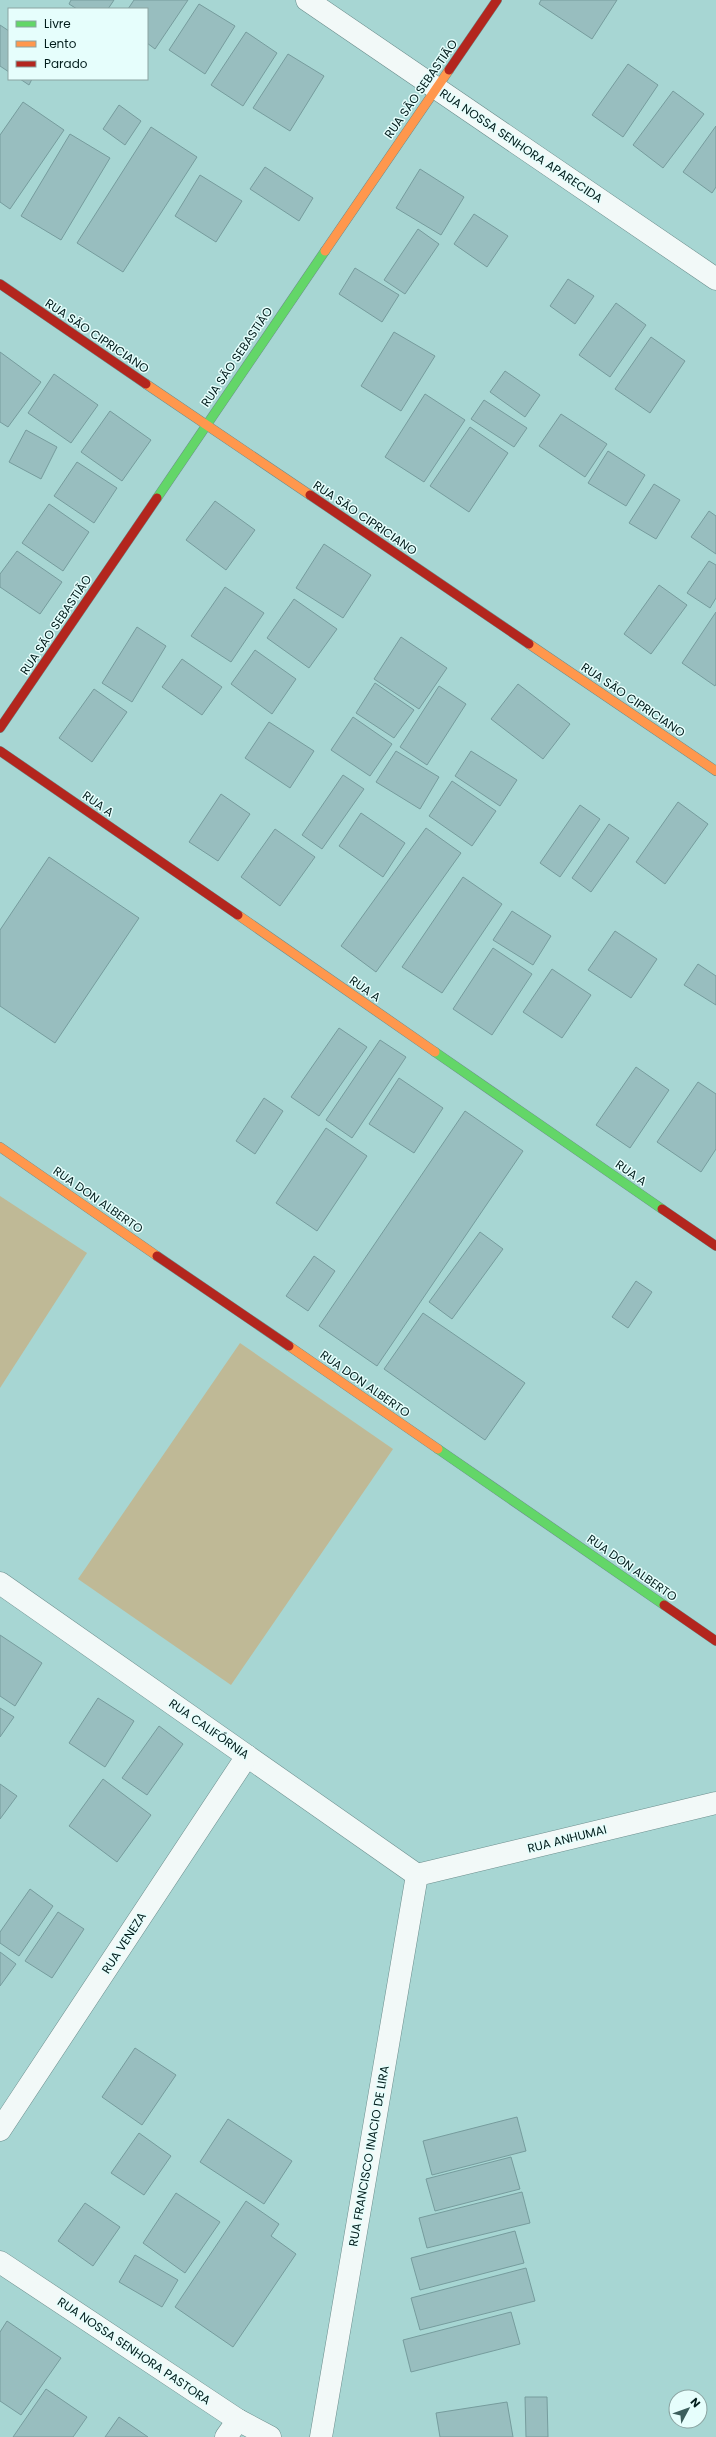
<svg xmlns="http://www.w3.org/2000/svg" width="716" height="2437" font-family="Poppins,sans-serif">
	<rect width="100%" height="100%" fill="#a7d6d3"/>
	<g fill="#bfb996">
		<polygon points="0,1196 87,1253 0,1388"/>
		<polygon points="240,1343 393,1449 231,1685 78,1579"/>
	</g>
	<g fill="#98bebf" stroke="#769c9d">
		<polygon points="71,0 114,0 108,9 77,9 69,4"/>
		<polygon points="134,0 188,0 155,49 147,43 147,9 128,9"/>
		<polygon points="541,0 617,0 592,39 539,4"/>
		<polygon points="199,4 235,26 205,74 169,50"/>
		<polygon points="0,25 9,31 9,72 0,66"/>
		<polygon points="246,32 277,53 243,106 211,85"/>
		<polygon points="288,54 324,76 290,131 253,108"/>
		<polygon points="628,64 658,85 623,137 592,115"/>
		<polygon points="20,79 32,79 29,85"/>
		<polygon points="673,91 704,114 663,168 633,145"/>
		<polygon points="23,102 64,130 10,209 0,202 0,135"/>
		<polygon points="119,105 141,121 125,145 103,129"/>
		<polygon points="716,126 716,187 712,193 683,172"/>
		<polygon points="151,127 197,157 123,272 77,243"/>
		<polygon points="70,134 110,158 61,240 21,216"/>
		<polygon points="265,167 313,198 299,221 250,189"/>
		<polygon points="420,169 464,197 441,235 396,208"/>
		<polygon points="200,175 242,201 216,242 175,216"/>
		<polygon points="474,214 508,236 487,267 454,244"/>
		<polygon points="418,229 439,244 405,294 384,280"/>
		<polygon points="355,268 399,295 382,322 339,294"/>
		<polygon points="568,279 594,296 575,324 550,306"/>
		<polygon points="616,303 646,325 610,377 579,355"/>
		<polygon points="394,332 435,356 401,411 361,386"/>
		<polygon points="651,337 685,361 650,413 615,389"/>
		<polygon points="0,352 41,382 8,427 0,422"/>
		<polygon points="505,371 540,395 525,417 490,392"/>
		<polygon points="54,374 98,405 71,443 28,413"/>
		<polygon points="425,394 465,420 424,482 385,457"/>
		<polygon points="484,400 527,428 514,447 471,419"/>
		<polygon points="110,411 151,440 122,481 81,452"/>
		<polygon points="561,414 607,444 585,477 539,446"/>
		<polygon points="470,427 508,453 469,512 430,486"/>
		<polygon points="26,430 57,447 41,479 9,462"/>
		<polygon points="608,451 645,475 626,506 588,483"/>
		<polygon points="77,462 117,488 94,523 54,496"/>
		<polygon points="654,484 680,500 656,539 629,523"/>
		<polygon points="215,501 255,530 226,570 186,540"/>
		<polygon points="49,504 89,532 63,571 22,543"/>
		<polygon points="709,511 716,516 716,554 691,537"/>
		<polygon points="324,544 371,575 343,618 296,588"/>
		<polygon points="17,551 62,582 40,614 0,587 0,574"/>
		<polygon points="709,561 716,565 716,598 710,608 687,593"/>
		<polygon points="659,585 687,605 651,654 624,634"/>
		<polygon points="225,587 264,613 231,662 191,636"/>
		<polygon points="294,599 337,629 309,668 267,638"/>
		<polygon points="716,612 716,684 715,686 682,663"/>
		<polygon points="137,627 166,646 132,702 102,683"/>
		<polygon points="401,637 447,668 419,709 374,679"/>
		<polygon points="255,650 296,679 272,714 231,684"/>
		<polygon points="182,659 222,687 202,715 162,687"/>
		<polygon points="375,683 414,710 394,738 356,713"/>
		<polygon points="518,684 570,724 543,759 491,719"/>
		<polygon points="439,686 466,704 427,765 400,747"/>
		<polygon points="94,689 127,712 92,762 59,738"/>
		<polygon points="353,717 392,744 370,776 331,750"/>
		<polygon points="269,722 314,751 290,788 245,758"/>
		<polygon points="396,751 439,777 420,809 376,782"/>
		<polygon points="471,751 517,780 500,806 455,776"/>
		<polygon points="343,775 364,789 322,849 302,835"/>
		<polygon points="452,781 496,811 472,846 429,816"/>
		<polygon points="221,794 250,814 218,861 189,842"/>
		<polygon points="678,802 708,824 665,884 636,862"/>
		<polygon points="580,805 600,819 560,877 540,863"/>
		<polygon points="361,813 405,843 383,877 339,846"/>
		<polygon points="609,824 629,838 591,892 572,878"/>
		<polygon points="426,828 461,853 376,972 341,946"/>
		<polygon points="275,829 315,857 280,906 241,877"/>
		<polygon points="49,857 139,918 55,1043 0,1006 0,930"/>
		<polygon points="463,877 502,904 442,993 402,967"/>
		<polygon points="512,911 551,936 533,965 493,940"/>
		<polygon points="615,931 657,959 631,998 588,970"/>
		<polygon points="493,948 532,974 492,1035 453,1009"/>
		<polygon points="698,964 716,976 716,1005 684,985"/>
		<polygon points="552,969 591,995 562,1038 523,1012"/>
		<polygon points="339,1028 367,1047 319,1116 291,1097"/>
		<polygon points="380,1040 406,1057 352,1138 326,1120"/>
		<polygon points="636,1067 669,1090 630,1148 596,1125"/>
		<polygon points="399,1078 443,1108 414,1153 369,1124"/>
		<polygon points="698,1082 716,1094 716,1149 701,1172 657,1142"/>
		<polygon points="264,1098 283,1111 255,1154 236,1141"/>
		<polygon points="465,1111 523,1151 377,1366 319,1326"/>
		<polygon points="326,1128 367,1156 317,1231 276,1203"/>
		<polygon points="480,1232 503,1249 452,1319 429,1302"/>
		<polygon points="314,1256 335,1271 308,1311 286,1296"/>
		<polygon points="636,1281 652,1292 628,1328 612,1317"/>
		<polygon points="423,1313 525,1383 485,1440 384,1369"/>
		<polygon points="0,1635 42,1663 15,1706 0,1696"/>
		<polygon points="98,1698 134,1721 105,1767 69,1743"/>
		<polygon points="0,1708 14,1717 0,1737"/>
		<polygon points="159,1726 183,1744 147,1795 122,1778"/>
		<polygon points="103,1779 151,1815 117,1862 69,1826"/>
		<polygon points="0,1784 17,1796 0,1819"/>
		<polygon points="30,1889 53,1906 19,1956 0,1943 0,1932"/>
		<polygon points="58,1912 84,1929 52,1978 25,1961"/>
		<polygon points="0,1952 16,1964 0,1986"/>
		<polygon points="135,2048 176,2075 142,2125 102,2097"/>
		<polygon points="517,2117 526,2151 432,2175 423,2141"/>
		<polygon points="228,2119 292,2161 264,2204 200,2162"/>
		<polygon points="139,2133 171,2156 144,2195 111,2173"/>
		<polygon points="511,2157 520,2189 435,2211 426,2179"/>
		<polygon points="522,2192 530,2223 427,2248 419,2218"/>
		<polygon points="176,2193 220,2222 185,2273 143,2243"/>
		<polygon points="246,2201 279,2224 271,2236 296,2254 233,2347 175,2307"/>
		<polygon points="85,2203 120,2227 93,2266 58,2241"/>
		<polygon points="515,2231 524,2263 420,2290 411,2258"/>
		<polygon points="135,2255 178,2280 162,2307 119,2282"/>
		<polygon points="526,2268 535,2301 420,2330 411,2298"/>
		<polygon points="511,2312 520,2344 411,2372 403,2340"/>
		<polygon points="7,2321 61,2358 21,2415 0,2401 0,2332"/>
		<polygon points="46,2389 87,2417 73,2437 13,2437"/>
		<polygon points="525,2397 547,2397 548,2437 526,2437"/>
		<polygon points="507,2402 513,2437 440,2437 436,2413"/>
		<polygon points="119,2417 148,2437 105,2437"/>
	</g>
	<g fill="none" stroke-linecap="round" stroke-linejoin="round">
		<defs>
			<g id="street">
				<polyline points="307,0 716,279"/>
				<polyline points="0,1583 417,1875"/>
				<polyline points="417,1875 716,1803"/>
				<polyline points="0,2130 247,1756"/>
				<polyline points="0,2262 238,2420 270,2437"/>
				<polyline points="226,2437 238,2420"/>
				<polyline points="321,2437 417,1875"/>
			</g>
			<g id="fast">
				<polyline points="157,498 325,251"/>
				<polyline points="435,1052 662,1209"/>
				<polyline points="438,1449 664,1605"/>
			</g>
			<g id="slow">
				<polyline points="325,251 449,70"/>
				<polyline points="146,384 310,495"/>
				<polyline points="529,644 716,771"/>
				<polyline points="238,915 435,1052"/>
				<polyline points="0,1147 157,1256"/>
				<polyline points="289,1346 438,1449"/>
			</g>
			<g id="jam">
				<polyline points="449,70 497,0"/>
				<polyline points="0,284 146,384"/>
				<polyline points="310,495 529,644"/>
				<polyline points="0,728 157,498"/>
				<polyline points="0,751 238,915"/>
				<polyline points="662,1209 716,1246"/>
				<polyline points="157,1256 289,1346"/>
				<polyline points="664,1605 716,1641"/>
			</g>
		</defs>
		<use href="#street" stroke="#6c8e8d" stroke-width="23"/>
		<use href="#fast" stroke="#6c8e8d" stroke-width="10"/>
		<use href="#slow" stroke="#6c8e8d" stroke-width="10"/>
		<use href="#jam" stroke="#6c8e8d" stroke-width="10"/>
		<use href="#street" stroke="#f2f9f8" stroke-width="22"/>
		<use href="#fast" stroke="#63d668" stroke-width="9"/>
		<use href="#slow" stroke="#ff974d" stroke-width="9"/>
		<use href="#jam" stroke="#b3261e" stroke-width="9"/>
	</g>
	<g text-anchor="middle" stroke-width="3" stroke-linejoin="round" paint-order="stroke">
		<g font-size="12" fill="#021d1c" stroke="#e6fefc">
			<text transform="translate(421 89) rotate(-55)" y="4">RUA SÃO SEBASTIÃO</text>
			<text transform="translate(521 146) rotate(34)" y="4">RUA NOSSA SENHORA APARECIDA</text>
			<text transform="translate(97 336) rotate(34)" y="4">RUA SÃO CIPRICIANO</text>
			<text transform="translate(237 357) rotate(-56)" y="4">RUA SÃO SEBASTIÃO</text>
			<text transform="translate(365 518) rotate(34)" y="4">RUA SÃO CIPRICIANO</text>
			<text transform="translate(56 625) rotate(-56)" y="4">RUA SÃO SEBASTIÃO</text>
			<text transform="translate(633 700) rotate(34)" y="4">RUA SÃO CIPRICIANO</text>
			<text transform="translate(98 804) rotate(35)" y="4">RUA A</text>
			<text transform="translate(365 989) rotate(35)" y="4">RUA A</text>
			<text transform="translate(631 1173) rotate(35)" y="4">RUA A</text>
			<text transform="translate(98 1200) rotate(35)" y="4">RUA DON ALBERTO</text>
			<text transform="translate(365 1384) rotate(35)" y="4">RUA DON ALBERTO</text>
			<text transform="translate(632 1568) rotate(35)" y="4">RUA DON ALBERTO</text>
			<text transform="translate(209 1729) rotate(35)" y="4">RUA CALIFÓRNIA</text>
			<text transform="translate(567 1839) rotate(-14)" y="4">RUA ANHUMAI</text>
			<text transform="translate(124 1943) rotate(-57)" y="4">RUA VENEZA</text>
			<text transform="translate(369 2156) rotate(-80)" y="4">RUA FRANCISCO INACIO DE LIRA</text>
			<text transform="translate(134 2351) rotate(34)" y="4">RUA NOSSA SENHORA PASTORA</text>
		</g>
	</g>
	<rect x="8" y="8" width="140" height="72" fill="#e6fefc" stroke="#8ba4a2"/>
	<rect x="16" y="21" width="20" height="6" fill="#63d668" stroke="#8ba4a2"/>
	<text x="44" y="28" font-size="12" fill="#021d1c">Livre</text>
	<rect x="16" y="41" width="20" height="6" fill="#ff974d" stroke="#8ba4a2"/>
	<text x="44" y="48" font-size="12" fill="#021d1c">Lento</text>
	<rect x="16" y="61" width="20" height="6" fill="#b3261e" stroke="#8ba4a2"/>
	<text x="44" y="68" font-size="12" fill="#021d1c">Parado</text>
	<g transform="translate(688 2409) rotate(49)"><circle r="19" fill="#e6fefc" stroke="#8ba4a2"/>
	<path d="M0-3L7 15L0 10L-7 15Z" fill="#3c5e5c"/>
	<text y="-6" font-size="11" font-weight="bold" text-anchor="middle" fill="#021d1c">N</text>
	</g>
</svg>
